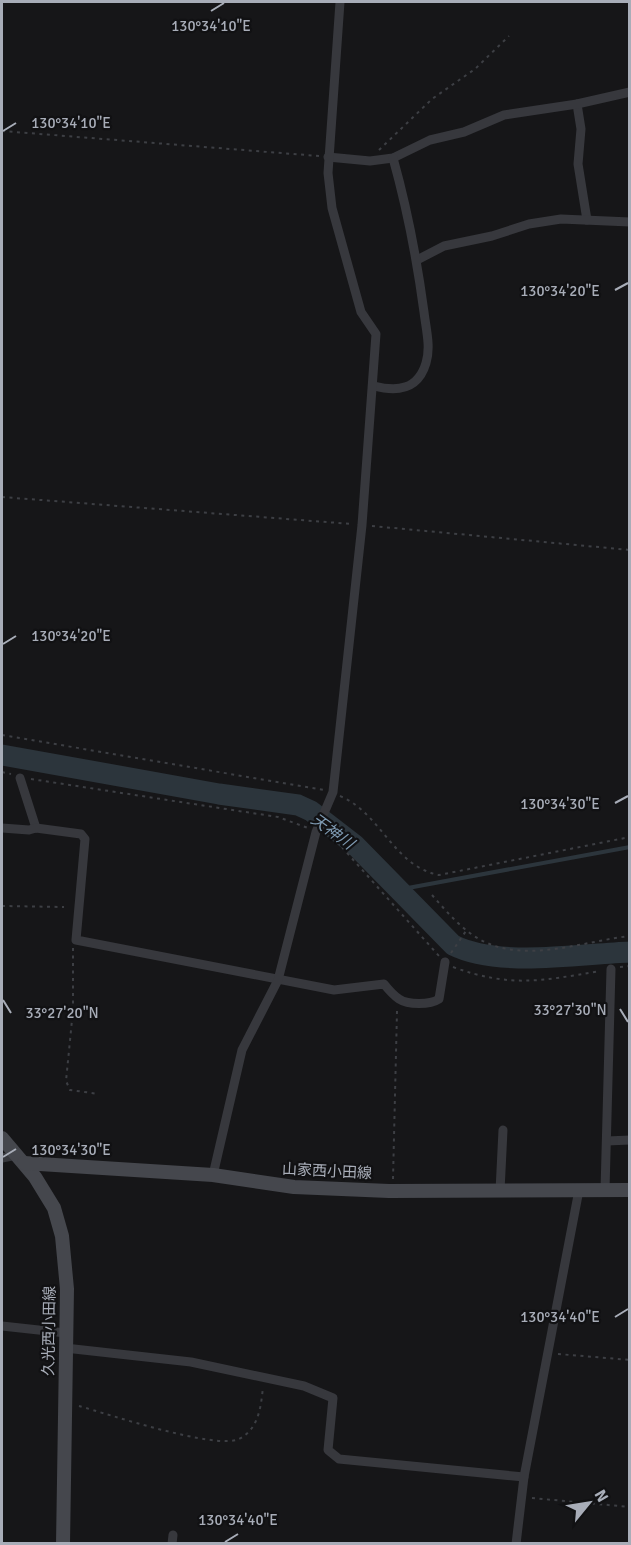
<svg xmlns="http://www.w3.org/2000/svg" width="631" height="1545" font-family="Signika,'Noto Sans JP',sans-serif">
	<rect width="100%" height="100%" fill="#161618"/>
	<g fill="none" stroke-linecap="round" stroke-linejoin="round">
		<polyline stroke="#2c353c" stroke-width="4" points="397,890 630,847"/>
		<path stroke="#2c353c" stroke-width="21" d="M2 755 219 794 298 805 311 811 355 845 453 945C499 968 578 954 630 952"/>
		<g stroke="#3d3f44" stroke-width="2" stroke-dasharray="3 4.5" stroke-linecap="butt">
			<polyline points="2,131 319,156"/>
			<polyline points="379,150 432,99 475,69 509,36"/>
			<polyline points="2,497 352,524"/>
			<polyline points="372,526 630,550"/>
			<polyline points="2,735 324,790"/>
			<polyline points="2,772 11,774"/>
			<polyline points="31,779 278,817 308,828"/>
			<path d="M340 796C382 814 393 866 439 875L630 837"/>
			<polyline points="324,834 340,845 439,956"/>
			<path d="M432 895C448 913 464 933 487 943 531 962 585 941 630 936"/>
			<polyline points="2,906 64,907"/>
			<polyline points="73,948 73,1010 66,1081 70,1090 99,1094"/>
			<polyline points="451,953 466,931"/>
			<path d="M453 967C511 988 541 981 600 971"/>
			<polyline points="620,967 630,966"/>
			<polyline points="393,1179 397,1011"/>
			<polyline points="558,1354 630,1360"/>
			<path d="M79 1406C108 1414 215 1450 239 1439 259 1429 261 1406 263 1387"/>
			<polyline points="532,1498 630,1507"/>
		</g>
		<g stroke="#37383d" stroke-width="9">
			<polyline points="577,104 581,129 578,164 587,220"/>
			<polyline points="328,157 370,161 393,158 430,140 464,132 504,115 577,104 630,92"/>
			<polyline points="417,260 444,246 492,236 529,224 561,219 630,222"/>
			<path d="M374 386C397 392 418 390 426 363 431 347 426 329 424 312 417 260 407 208 393 158"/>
			<polyline points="20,778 36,828"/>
			<path d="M2 828 29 830 36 828 81 834 85 839 76 940 334 990 384 984C388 989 393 995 399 999 408 1005 430 1005 439 999L445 962"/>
			<polyline points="607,1141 630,1140"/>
			<polyline points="2,1158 17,1155"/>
			<polyline points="213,1175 242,1050 278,980 316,832 333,792 362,525 376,334 361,312 332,208 328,173 340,2"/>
			<polyline points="605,1190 611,969"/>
			<polyline points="500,1191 503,1130"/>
			<polyline points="2,1326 66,1333"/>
			<polyline points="65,1348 191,1362 304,1386 333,1398 328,1450 339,1459 524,1477"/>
			<polyline points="172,1544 173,1535"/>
			<polyline points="516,1544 524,1477 579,1190"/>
		</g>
		<g stroke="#45474d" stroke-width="14">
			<polyline points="2,1138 35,1177 54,1208 62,1236 67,1289 63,1544"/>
			<polyline points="24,1163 213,1175 294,1187 389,1191 630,1190"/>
		</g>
	</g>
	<path fill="none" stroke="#a8adb8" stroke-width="2" d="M211 11 224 3M3 131 16 123M615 290 628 283M3 644 16 636M615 803 628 796M3 1000 11 1013M620 1009 628 1022M3 1157 16 1149M615 1317 628 1309M225 1542 238 1534"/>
	<g text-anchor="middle" stroke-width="4.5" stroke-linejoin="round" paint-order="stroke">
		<g font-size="15" fill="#a8adb8" stroke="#111113">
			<text transform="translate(327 1171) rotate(3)" y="5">山家西小田線</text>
			<text transform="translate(49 1331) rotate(-89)" y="5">久光西小田線</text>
		</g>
		<g font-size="16" font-style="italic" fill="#7f9bb3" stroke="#111113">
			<text transform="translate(333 831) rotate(36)" y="6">天神川</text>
		</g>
	</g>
	<g font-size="15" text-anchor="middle" fill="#a8adb8" stroke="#111113" stroke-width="4.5" stroke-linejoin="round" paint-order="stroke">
		<text x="211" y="31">130°34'10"E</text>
		<text x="71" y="128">130°34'10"E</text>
		<text x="560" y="296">130°34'20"E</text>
		<text x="71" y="641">130°34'20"E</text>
		<text x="560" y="809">130°34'30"E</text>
		<text x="570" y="1015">33°27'30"N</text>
		<text x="62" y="1018">33°27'20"N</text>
		<text x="71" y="1155">130°34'30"E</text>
		<text x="560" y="1322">130°34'40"E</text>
		<text x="238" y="1525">130°34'40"E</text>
	</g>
	<rect width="631" height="1545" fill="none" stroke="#a8adb8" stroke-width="6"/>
	<g transform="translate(589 1503) rotate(60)" stroke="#111113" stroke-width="4.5" paint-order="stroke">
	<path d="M0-4.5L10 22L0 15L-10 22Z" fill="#a8adb8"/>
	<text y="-9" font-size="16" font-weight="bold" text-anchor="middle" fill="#a8adb8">N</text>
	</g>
</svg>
